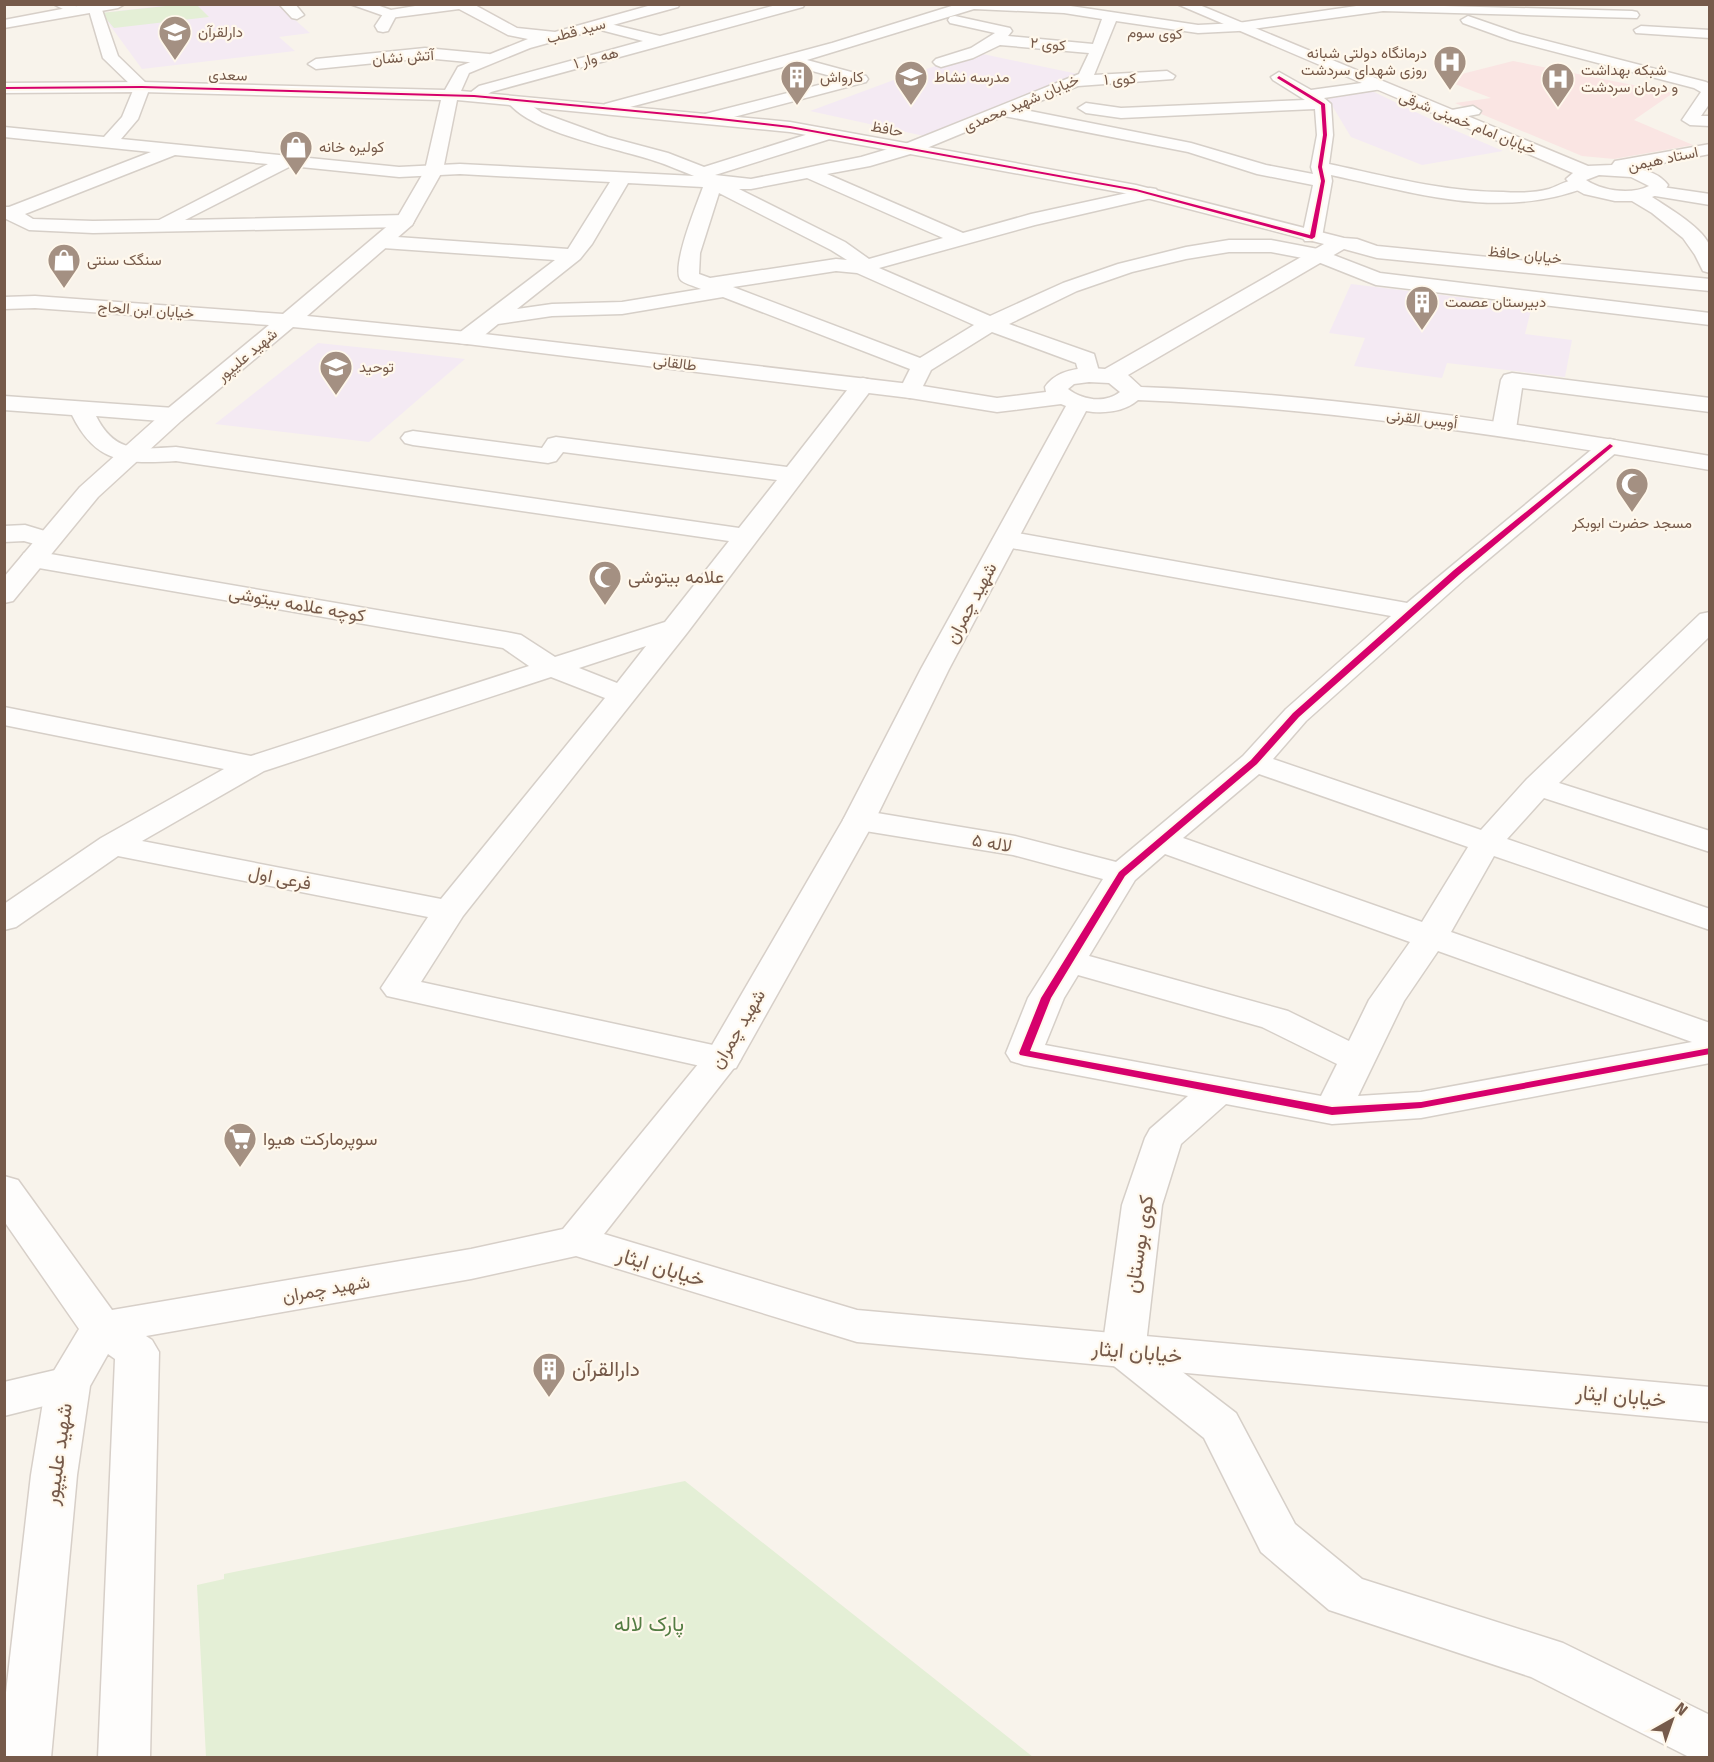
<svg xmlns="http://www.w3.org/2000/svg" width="1714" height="1762" font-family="'Fira Sans',Vazirmatn,sans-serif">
	<rect width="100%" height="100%" fill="#f8f3eb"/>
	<g fill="#f4eaf3">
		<polygon points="175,4 278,5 310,33 279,37 295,51 142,69 101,13"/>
		<polygon points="978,53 1078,74 924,136 810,111 910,74"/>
		<polygon points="1372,91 1445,126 1503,151 1422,165 1351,137 1327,97"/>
		<polygon points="1351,284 1532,306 1525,334 1572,340 1565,377 1447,363 1442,378 1354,366 1365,338 1329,333"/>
		<polygon points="318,343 405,352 465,359 369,442 215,424"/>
	</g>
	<polygon fill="#fae5e3" points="1513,61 1673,93 1634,120 1693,145 1614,159 1582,156 1455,103 1491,98 1442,79"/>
	<g fill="#e4efd6">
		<polygon points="196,4 209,17 114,28 101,13 175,5"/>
		<polygon points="685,1481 1033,1757 206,1757 197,1585 224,1579 224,1574"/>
	</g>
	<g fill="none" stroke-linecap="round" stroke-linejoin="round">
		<defs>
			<g id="street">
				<polygon points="53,4 73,4 80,10 73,14"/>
				<path d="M90 4H100L118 56 150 87 138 119 121 139 399 167 460 164 694 176C681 171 668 165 655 161 617 148 531 134 507 101L509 98H521L542 113 608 137 668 153 704 167 821 130 827 129 835 134 833 138 715 175 751 179 861 157 905 144 1079 74 1089 53 1000 45 973 58 941 67 936 65 933 62 936 59 971 48 995 33 950 23 948 20 950 17 955 16 1010 28 1012 31 1008 36 1093 44 1102 19 1064 13 974 9 807 60 866 76 868 79 866 82 711 123 705 122 703 118 705 114 842 79 790 65 611 112 603 107 605 104 832 43 958 4 1064 5 1198 25 1238 23 1370 4 1632 11 1637 12 1639 15 1637 18 1383 11 1238 31 1198 33 1116 21 1094 75 1167 71 1175 76 1173 79 1078 86 1020 109 1191 143 1266 165 1313 174 1311 167 1317 135 1315 109 1121 118 1086 113 1078 108 1086 103 1121 108 1305 100 1273 80 1271 77 1279 72 1311 90 1376 81 1382 83 1384 86 1382 89 1324 98 1331 104 1333 135 1329 164C1386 176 1444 192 1503 192 1518 193 1534 193 1549 189 1561 185 1572 177 1584 180L1587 184 1584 188C1499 220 1416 193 1331 175L1332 181 1322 237 1319 241H1305L1302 237 1313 185 1257 174 1188 152 1004 116 917 152 870 166 827 174 963 233 1031 214 1150 188 1156 189 1159 193 1156 197 1035 225 879 268 990 316 1063 283 1118 264 1186 247 1229 240H1271L1318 249 1380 273 1710 313V325L1376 285 1313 260 1271 252H1229L1186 259 1132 272 1077 291 1009 324 1094 354 1100 375 1097 380 1089 382 1081 380 1076 363 992 332 931 370 918 396 910 398 902 396 899 391 910 369 723 297 622 314 552 316 498 324 475 343 467 344 459 343 456 338 459 333 555 260 383 248 376 246 373 242 376 238 383 236 568 249 610 182 460 174 399 177 291 166 185 220 405 215 412 217 414 221 412 225 405 227 93 233 29 230 4 218V207H9L151 152 4 137V127L104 137 122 117 134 88 103 58 88 7ZM175 155 268 164 159 220 93 221 33 219 25 214ZM807 178 943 238 869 259 845 242 739 189H751ZM628 183 703 187C697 204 672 264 680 279 683 284 695 286 701 289L622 302 552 304 517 309 580 259 592 244ZM719 193 831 250 847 260 836 259 710 278 699 274 700 253ZM836 271 857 273 974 325 920 358 733 287Z"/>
				<polygon points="279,4 295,4 304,15 297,19 292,18"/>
				<polygon points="780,4 805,4 803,7 491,92 480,99 468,99 466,96 479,86 643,41 593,28 591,25 593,22 598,21 660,36"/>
				<polygon points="390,10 397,14 388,31 383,32 378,31 375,26 385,11"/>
				<polygon points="1468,16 1520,34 1706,82 1710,84 1710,103 1701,116 1710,116 1710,126 1690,125 1682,120 1701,92 1694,88 1510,40 1463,23 1461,20"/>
				<polygon points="1641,26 1710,30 1710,38 1636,33 1634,30"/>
				<polygon points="425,48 489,54 497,59 489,64 425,58 316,69 308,64 316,59"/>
				<polygon points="1473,106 1481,111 1479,114 1447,120 1439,115 1441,112"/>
				<polygon points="1655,186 1710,194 1710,205 1649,195 1646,191 1649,187"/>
				<polygon points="1512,373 1710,398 1710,412 1522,388 1516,429 1512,434 1504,436 1496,434 1492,429 1501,380 1504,375"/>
				<path d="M863 378 871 380 874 385 871 390 687 633 463 916 421 982 736 1050 741 1059 736 1068 723 1071 387 996 381 988 428 917 118 856 16 927 4 930V904L101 838 224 769 4 725V707L251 756 529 666 503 648 33 567 24 565 20 559 24 553 33 551 511 633 521 635 555 657 665 622 729 541 176 461C126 464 96 464 72 415L4 410V396L174 408 182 410 185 415 182 420 174 422 96 416C115 454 139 449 176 447L739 528 777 480 563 452 556 461 548 463 413 445 405 443 401 438 405 433 413 431 542 448 548 439 556 437 787 467 855 380ZM646 646 617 683 579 668ZM551 677 605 698 441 899 142 841 264 771Z"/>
				<path d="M1610 439 1618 441 1622 446 1618 451 1466 578 1306 721 1273 759 1481 830 1527 779 1700 614 1710 612V636L1559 783 1710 831V852L1544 798 1507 839 1710 909V930L1494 856 1451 932 1710 1023V1063L1421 1118 1332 1124 1226 1104 1181 1144 1162 1205 1146 1344 1236 1413 1295 1524 1362 1579 1563 1643 1710 1715V1758H1691L1531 1677 1329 1610 1261 1552 1204 1438 1109 1362 1102 1350 1122 1205 1145 1138 1150 1129 1188 1096 1024 1065 1011 1061 1006 1053 1028 998 1103 879 1013 855 859 830 848 827 843 820 848 813 859 810 1015 836 1116 862 1243 756 1286 709 1391 616 1006 547 997 544 993 539 997 534 1006 531 1407 603 1602 441ZM1259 774 1468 847 1422 922 1183 838ZM1165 854 1410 942 1369 1000 1349 1041 1288 1011 1089 956 1135 880ZM1438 951 1692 1042 1421 1092 1358 1096 1404 1001ZM1078 975 1262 1027 1337 1064 1321 1096 1045 1045 1064 998Z"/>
				<polygon points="25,525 58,535 62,540 58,545 49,548 24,541 4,542 4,526"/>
				<polygon points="68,1367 84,1372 90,1384 84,1396 4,1416 4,1382"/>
			</g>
			<g id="secondary">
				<polygon points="88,4 125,4 118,8 4,28 4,20"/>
				<path d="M350 4H374L391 10 427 4H473L517 28 555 32 655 4H680L678 7 530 48 469 73 461 91 790 122 1136 185 1344 238 1357 239 1377 246 1710 279V291L1377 258 1344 249 1128 375 1141 387C1332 394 1521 424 1710 456V470C1520 438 1330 408 1138 400 1124 412 1103 414 1086 411L949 669 875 820 741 1059 604 1234 857 1310 1710 1387V1422L857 1342 576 1256 471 1279 146 1336 152 1340 159 1352 150 1758H98L115 1359 108 1354 90 1386 77 1475 51 1758H4V1710L31 1475 46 1384 79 1329 4 1221V1176L18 1180 112 1310 471 1249 563 1229 708 1052 843 820 921 669 1066 406 1061 404 997 412 910 398 467 344 293 327 182 420 98 497 13 601 4 603V577L80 487 166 410 269 325 35 308 4 309V297L35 296 283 314 397 218 425 170 441 100 142 92 4 93V83L142 82 445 90 458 67 528 39 508 35 459 9 390 18ZM457 100 790 132 1135 195 1324 244 1105 369C1084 367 1058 368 1045 387L1046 392 997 398 910 384 467 332 307 316 412 225 443 170ZM1089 382 1109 383 1120 392C1105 404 1082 400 1068 389L1074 384Z"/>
				<path d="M1177 4H1197L1588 166 1612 165 1615 161 1621 160 1710 144V154L1636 168C1648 171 1660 174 1668 185L1664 192 1652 197C1667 207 1707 230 1710 248 1711 256 1710 265 1710 273L1703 271 1695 255 1683 238 1652 213 1632 201H1615L1584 194 1575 189 1566 179 1573 173ZM1599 175 1631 177 1649 186C1631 195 1602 191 1586 180Z"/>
			</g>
		</defs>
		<use href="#street" stroke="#d6cfc8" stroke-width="3"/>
		<use href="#secondary" stroke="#d7cfc8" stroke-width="3"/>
		<use href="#street" fill="#fefdfc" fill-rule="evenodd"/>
		<use href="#secondary" fill="#fefdfc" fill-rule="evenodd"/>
		<defs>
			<g id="cycleway">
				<polygon points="1279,76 1325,104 1327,135 1322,167 1325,181 1315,237 1312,239 1136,191 790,128 711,119 474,97 142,88 4,89 4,87 142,86 474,95 711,117 790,126 1136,189 1310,235 1321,181 1318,167 1323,135 1321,105 1277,78"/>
				<polygon points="1610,444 1613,446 1612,447 1460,574 1299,717 1257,764 1125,876 1051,998 1030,1051 1332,1107 1421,1102 1710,1048 1710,1054 1421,1108 1332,1115 1020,1055 1019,1053 1041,998 1119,872 1251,760 1293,713 1454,570"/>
			</g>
		</defs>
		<use href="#cycleway" stroke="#fff8ec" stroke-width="4"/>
		<use href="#cycleway" fill="#d6006c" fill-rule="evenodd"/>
	</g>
	<defs>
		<symbol id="school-pin" viewBox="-11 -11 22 30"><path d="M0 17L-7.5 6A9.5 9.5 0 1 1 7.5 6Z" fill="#a49082" stroke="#fff8ec"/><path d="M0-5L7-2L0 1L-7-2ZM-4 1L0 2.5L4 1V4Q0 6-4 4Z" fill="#fff"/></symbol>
		<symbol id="hospital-pin" viewBox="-11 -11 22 30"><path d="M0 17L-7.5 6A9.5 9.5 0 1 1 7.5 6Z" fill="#a49082" stroke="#fff8ec"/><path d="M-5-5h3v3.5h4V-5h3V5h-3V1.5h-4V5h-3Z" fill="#fff"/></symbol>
		<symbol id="building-pin" viewBox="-11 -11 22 30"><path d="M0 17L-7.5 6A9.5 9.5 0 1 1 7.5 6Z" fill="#a49082" stroke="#fff8ec"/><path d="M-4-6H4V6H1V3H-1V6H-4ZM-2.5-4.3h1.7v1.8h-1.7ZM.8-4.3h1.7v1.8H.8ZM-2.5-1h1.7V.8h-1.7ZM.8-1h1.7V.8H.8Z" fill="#fff"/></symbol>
		<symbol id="shop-pin" viewBox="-11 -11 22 30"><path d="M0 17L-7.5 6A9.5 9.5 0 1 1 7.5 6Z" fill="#a49082" stroke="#fff8ec"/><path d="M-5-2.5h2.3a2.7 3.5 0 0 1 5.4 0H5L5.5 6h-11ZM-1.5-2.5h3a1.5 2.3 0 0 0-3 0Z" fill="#fff"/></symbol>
		<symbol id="mosque-pin" viewBox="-11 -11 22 30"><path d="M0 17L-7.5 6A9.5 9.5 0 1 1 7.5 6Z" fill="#a49082" stroke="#fff8ec"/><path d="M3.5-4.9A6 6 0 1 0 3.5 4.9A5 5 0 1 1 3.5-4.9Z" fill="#fff"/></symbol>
		<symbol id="supermarket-pin" viewBox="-11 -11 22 30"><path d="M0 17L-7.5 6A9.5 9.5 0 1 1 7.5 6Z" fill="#a49082" stroke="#fff8ec"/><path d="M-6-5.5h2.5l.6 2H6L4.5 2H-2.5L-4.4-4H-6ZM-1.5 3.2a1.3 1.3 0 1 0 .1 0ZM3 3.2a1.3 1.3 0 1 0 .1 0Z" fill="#fff"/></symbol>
	</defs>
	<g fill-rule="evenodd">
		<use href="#school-pin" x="156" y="13" width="38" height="52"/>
		<use href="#hospital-pin" x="1431" y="43" width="38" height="52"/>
		<use href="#building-pin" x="778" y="58" width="38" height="52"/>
		<use href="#school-pin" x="892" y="58" width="38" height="52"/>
		<use href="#hospital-pin" x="1539" y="60" width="38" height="52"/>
		<use href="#shop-pin" x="277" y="128" width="38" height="52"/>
		<use href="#shop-pin" x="45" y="241" width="38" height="52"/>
		<use href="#building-pin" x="1403" y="283" width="38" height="52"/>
		<use href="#school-pin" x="317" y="348" width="38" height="52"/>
		<use href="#mosque-pin" x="1613" y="465" width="38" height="52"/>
		<use href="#mosque-pin" x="586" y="558" width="38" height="52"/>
		<use href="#supermarket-pin" x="221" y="1120" width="38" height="52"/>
		<use href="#building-pin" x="530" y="1350" width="38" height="52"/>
	</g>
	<g text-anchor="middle" stroke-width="4.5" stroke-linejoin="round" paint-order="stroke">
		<g font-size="15" fill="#765a4a" stroke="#fff8ec">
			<text transform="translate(576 31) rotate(-15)" y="5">سید قطب</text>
			<text transform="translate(1155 33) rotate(2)" y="5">کوی سوم</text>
			<text transform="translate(1048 44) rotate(5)" y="5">کوی ۲</text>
			<text transform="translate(403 57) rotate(-4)" y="5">آتش نشان</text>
			<text transform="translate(596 58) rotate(-15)" y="5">هه وار ۱</text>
			<text transform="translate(228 75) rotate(2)" y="5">سعدی</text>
			<text transform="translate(1120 79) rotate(-3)" y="5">کوی ۱</text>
			<text transform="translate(1021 103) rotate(-23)" y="5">خیابان شهید محمدی</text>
			<text transform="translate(1468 123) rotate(22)" y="5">خیابان امام خمینی شرقی</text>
			<text transform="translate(887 129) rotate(10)" y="5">حافظ</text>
			<text transform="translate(1663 159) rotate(-12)" y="5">استاد هیمن</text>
			<text transform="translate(1525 255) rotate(6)" y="5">خیابان حافظ</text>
			<text transform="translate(146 310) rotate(4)" y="5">خیابان ابن الحاج</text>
			<text transform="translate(247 355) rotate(-40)" y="5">شهید علیپور</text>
			<text transform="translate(675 363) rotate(7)" y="5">طالقانی</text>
			<text transform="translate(1422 419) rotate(7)" y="5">أویس القرنی</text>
		</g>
		<g font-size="15" fill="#765a4a" stroke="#fff8ec" text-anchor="start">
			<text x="198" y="37">دارلقرآن</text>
			<text x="1427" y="58" text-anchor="end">درمانگاه دولتی شبانه<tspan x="1427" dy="17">روزی شهدای سردشت</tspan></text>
			<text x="1581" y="75">شبکه بهداشت<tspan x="1581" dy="17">و درمان سردشت</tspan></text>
			<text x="820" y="82">کارواش</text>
			<text x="934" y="82">مدرسه نشاط</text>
			<text x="319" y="152">کولیره خانه</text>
			<text x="87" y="265">سنگک سنتی</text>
			<text x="1445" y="307">دبیرستان عصمت</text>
			<text x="359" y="372">توحید</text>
			<text x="1632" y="528" text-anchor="middle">مسجد حضرت ابوبکر</text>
		</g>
		<g font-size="18" fill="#765a4a" stroke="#fff8ec" text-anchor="start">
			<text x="628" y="583">علامه بیتوشی</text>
			<text x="263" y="1145">سوپرمارکت هیوا</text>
		</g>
		<g font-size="18" fill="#765a4a" stroke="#fff8ec">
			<text transform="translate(971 603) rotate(-62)" y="6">شهید چمران</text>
			<text transform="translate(297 604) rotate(10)" y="6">کوچه علامه بیتوشی</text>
			<text transform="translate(992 843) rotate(10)" y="6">لاله ۵</text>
			<text transform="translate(280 878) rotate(11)" y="6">فرعی اول</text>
			<text transform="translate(738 1029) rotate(-59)" y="6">شهید چمران</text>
			<text transform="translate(326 1289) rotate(-10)" y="6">شهید چمران</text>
		</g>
		<g font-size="21" fill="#765a4a" stroke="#fff8ec">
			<text transform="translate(1139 1244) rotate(-81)" y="7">کوی بوستان</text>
			<text transform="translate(661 1267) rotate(17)" y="7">خیابان ایثار</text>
			<text transform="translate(1137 1352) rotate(5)" y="7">خیابان ایثار</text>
			<text transform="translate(1621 1396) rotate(5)" y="7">خیابان ایثار</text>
			<text transform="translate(58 1454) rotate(-82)" y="7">شهید علیپور</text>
		</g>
		<g font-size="21" fill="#765a4a" stroke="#fff8ec" text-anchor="start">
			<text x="572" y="1376">دارالقرآن</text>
		</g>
		<g font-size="21" fill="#537c42" stroke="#fff8ec">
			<text x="649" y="1631">پارک لاله</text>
		</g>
	</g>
	<rect width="1714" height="1762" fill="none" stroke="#765a4a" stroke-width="12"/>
	<g transform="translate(1672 1720) rotate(40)" stroke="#fff8ec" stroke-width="4.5" paint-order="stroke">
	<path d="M0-4.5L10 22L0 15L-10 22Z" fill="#765a4a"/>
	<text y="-9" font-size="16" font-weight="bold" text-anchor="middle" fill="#765a4a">N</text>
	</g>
</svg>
